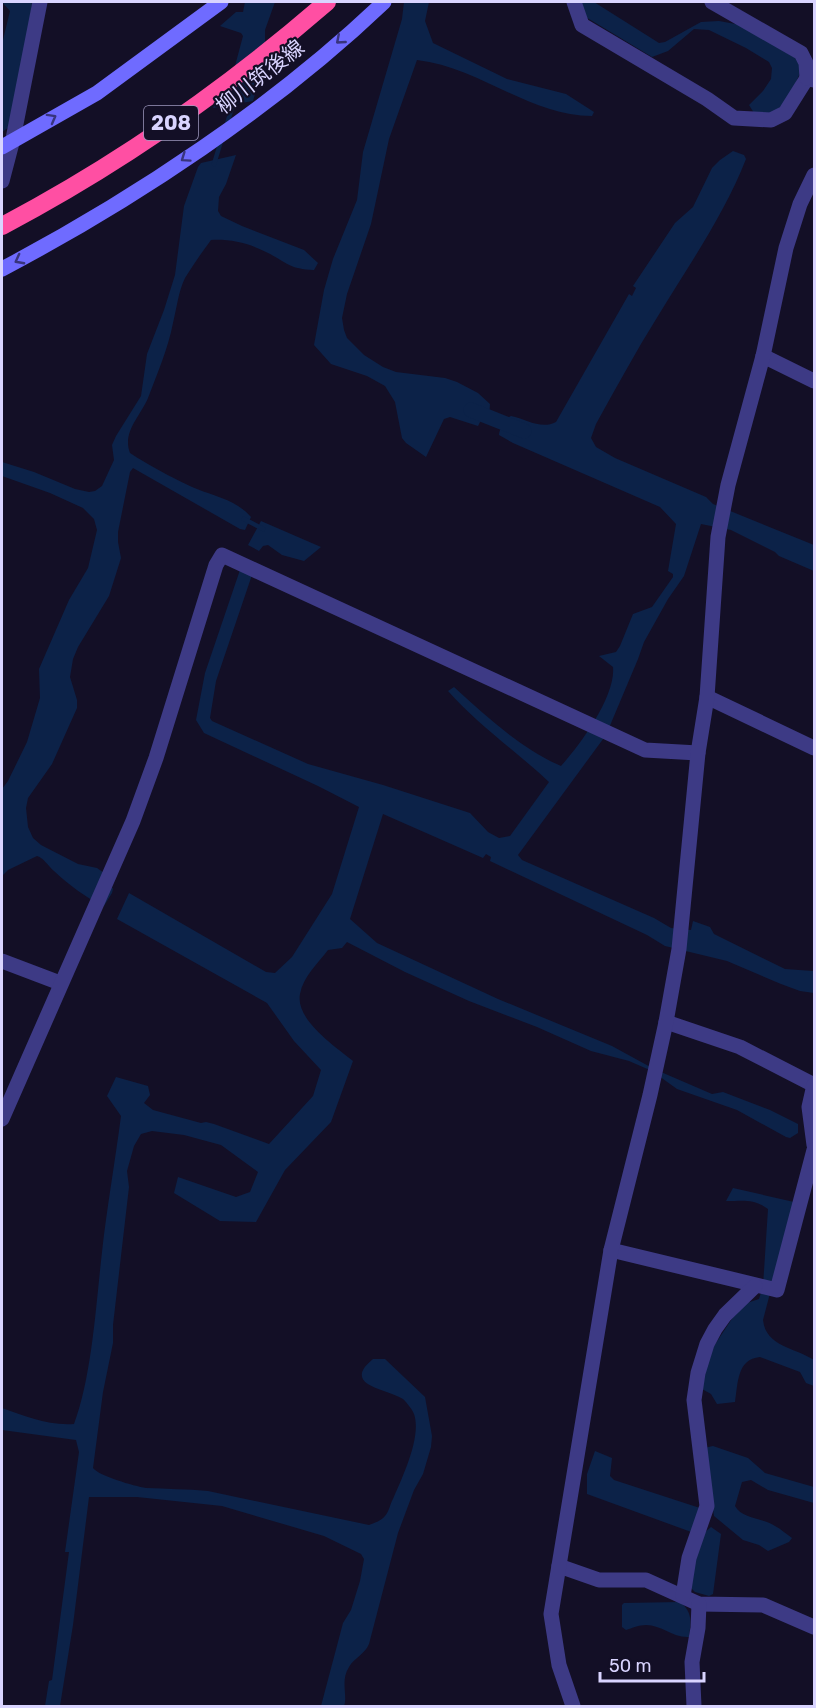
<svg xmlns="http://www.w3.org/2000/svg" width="816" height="1708" font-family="Rubik,'Noto Sans JP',sans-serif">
	<rect width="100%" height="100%" fill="#130f26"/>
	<g fill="#0c2248">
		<polygon points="2,2 31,2 32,4 15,123 2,132 2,44 10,11"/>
		<polygon points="245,2 275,2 265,30 265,47 255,72 257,87 253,101 213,108 221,92 231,81 243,36 241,33 220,26 236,12 243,12"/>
		<path d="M404 2H429L425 21 433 43 507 79 566 94 594 112 592 116C530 116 479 67 417 60L389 139 371 224 347 294 342 318 344 330 347 338 364 355 383 367 396 372 445 378 457 382 478 393 490 404 489 419 481 420 478 426 450 417 444 419 426 457 406 443 402 438 395 402 385 386 367 376 331 364 314 345 324 290 333 259 357 200 363 152 402 19Z"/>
		<path d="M577 2H594L659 43 665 42 701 22 719 21 741 25 797 59 801 70C796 84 785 109 769 114 765 115 758 113 754 113L749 105 763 91 771 79 772 68 769 62 746 48 709 30 694 29 668 51 652 57 584 16Z"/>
		<path d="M733 151 744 155 746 159C724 215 689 265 658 316 636 351 616 388 596 424L591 438 596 447 615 458 706 497 713 504 814 545V571L779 556 775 552 731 530 701 524 684 576 668 599 644 642 638 659 606 735 518 855 522 860 654 918 671 928 691 930 693 921 710 927 714 934 785 969 813 971 814 973V993L800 991 781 984 727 961 665 946 647 935 490 861 491 857 486 854 483 858 383 814 350 919 377 943 498 999 612 1046 654 1069 712 1094 723 1092 770 1110 798 1124V1133L790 1138 786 1137 737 1110 677 1089 652 1071 629 1061 591 1051 537 1027 469 1001 405 972 347 942 342 948 328 950C318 963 303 977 300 994 295 1020 336 1047 353 1061L331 1122 285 1170 256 1222 220 1221 174 1193 178 1177 236 1197 250 1192 258 1172 221 1145 184 1135 152 1131 141 1134 134 1146 127 1171 129 1187 113 1325V1343L103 1392 93 1468C99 1476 134 1486 146 1488 166 1489 187 1489 208 1491L369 1525C374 1523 381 1521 385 1516 389 1512 390 1504 393 1499 402 1478 422 1437 414 1414 412 1409 407 1403 403 1399 389 1389 340 1386 373 1359H385L425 1397 432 1436 431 1447 423 1474 414 1490 398 1533 369 1644C365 1654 354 1658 349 1667 340 1681 348 1696 344 1706H321L343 1623 351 1610 360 1581 364 1559 361 1554 324 1536 222 1506 137 1497H89L73 1625 60 1706H45L49 1681 52 1680 69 1552H65L79 1452 76 1440 2 1430V1408C24 1416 49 1426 74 1424 92 1376 96 1304 102 1252 107 1207 115 1162 121 1116L107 1096 116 1077 148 1086 150 1095 144 1103 153 1110 201 1123 206 1122 214 1124 269 1144 313 1096 321 1070 294 1041 267 1003 117 919 129 893 266 972 275 973 292 957 332 894 359 807 318 786 204 733 196 720 205 673 241 567 253 572 216 681 210 718 212 721 308 764 383 785 470 813 488 832 499 838 510 836 549 782C516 751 478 725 448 691L454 687C486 716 520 748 561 766 580 745 616 696 613 667L599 656 616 652 620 646 633 614 652 607 673 577V574L668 571 676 524 660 507 513 443 499 435C499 429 506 418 511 416 526 419 541 430 556 422L629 294 632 296 636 288 633 286 675 223 693 207 712 168 720 160Z"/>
		<path d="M236 155 226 184 219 197 218 211 221 216 242 226 304 250 318 263 314 270C288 269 287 262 266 252 248 243 231 239 211 240 202 252 193 265 185 278 178 293 177 307 173 323 168 349 157 374 148 398 140 417 122 432 130 453 148 465 178 481 197 489 217 497 236 500 251 517L245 530 240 529 133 468 130 472 118 532V542L121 558 109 596 78 647 73 659 70 677 77 700V708L52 764 28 798 26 808 28 827 33 838 41 845 78 864 97 868 104 873 113 889 112 893 104 906C86 898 69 885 54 871 48 866 44 858 37 856L8 870 2 876V789L8 781 27 742 40 698 39 669 69 600 88 568 97 530 94 519 83 508 50 493 2 476V462L34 472 75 489 89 492 95 491 102 486 114 460 112 445 116 436 141 396 147 354 164 310 175 275 184 206 198 167 201 163Z"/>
		<polygon points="261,521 321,547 304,561 282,555 268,545 263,546 259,551 248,545"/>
		<path d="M733 1188 794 1202 763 1320C766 1347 794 1347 814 1360V1386L806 1383 800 1372 760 1357C737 1359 738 1383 735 1402L717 1404 711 1394 702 1389 710 1352 741 1305 759 1299 763 1286 768 1209C753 1198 743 1201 726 1201Z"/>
		<path d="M713 1446 748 1458 765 1473 814 1487V1503L768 1490 751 1480 742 1482 735 1506C742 1519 763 1518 775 1526 781 1529 786 1534 792 1538L789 1542 768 1551 759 1545 743 1540 714 1516 704 1448Z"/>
		<polygon points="595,1451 612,1458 610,1476 614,1480 703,1509 694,1533 587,1494 587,1474"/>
		<polygon points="711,1527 721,1534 713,1594 709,1596 695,1592 691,1588 689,1576 703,1534"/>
		<path d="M680 1602C693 1612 691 1623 689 1637 673 1638 662 1625 646 1625 639 1625 632 1628 626 1630L622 1627V1605L624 1603Z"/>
	</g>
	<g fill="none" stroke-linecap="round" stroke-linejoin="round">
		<g stroke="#0c2248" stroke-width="4.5">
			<polyline points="227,124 234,101"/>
			<polyline points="214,164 221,141"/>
			<polyline points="244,519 263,529"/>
		</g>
		<polyline stroke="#0c2248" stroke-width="15" points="471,410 524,431"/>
		<g stroke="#3d3a85" stroke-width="15">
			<polyline points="574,2 582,25 707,99 734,118 771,120 785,113 807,78 814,80"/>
			<polyline points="712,2 801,53 806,63 807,78"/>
			<polyline points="2,181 13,139 40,2"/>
			<polyline points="763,356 814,381"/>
			<polyline points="707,697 814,748"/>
			<polyline points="2,961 60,983"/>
			<polyline points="666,1022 740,1047 814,1085"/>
			<polyline points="814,1085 809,1107 814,1145"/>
			<polyline points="2,1119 133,821 156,758 216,565 222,555 645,750 698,753"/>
			<polyline points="611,1250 777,1290 814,1150"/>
			<polyline points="559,1566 599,1580 646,1580 699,1604 763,1605 814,1627"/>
			<polyline points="683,1596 689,1558 707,1506 694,1400 698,1373 707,1344 715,1329 725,1315 755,1286"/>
			<polyline points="573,1706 559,1665 551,1614 611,1250 650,1095 666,1022 679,949 698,753 707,697 718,537 728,485 763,356 786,248 800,204 814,175"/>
			<polyline points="694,1706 692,1662 698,1628 699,1604"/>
		</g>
		<g stroke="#6f6bff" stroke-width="15">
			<polyline points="2,147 97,93 221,2"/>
			<path d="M2 269C135 199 275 106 384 2"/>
		</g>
		<path stroke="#ff4fa3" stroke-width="18" d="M2 226C118 165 228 88 327 2"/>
	</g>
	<defs><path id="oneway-chevron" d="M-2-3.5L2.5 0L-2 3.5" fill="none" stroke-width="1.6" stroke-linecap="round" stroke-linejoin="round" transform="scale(1.5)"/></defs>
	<g stroke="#38347d">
		<use href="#oneway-chevron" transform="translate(340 40) rotate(139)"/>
		<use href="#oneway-chevron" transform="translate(52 118) rotate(-29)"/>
		<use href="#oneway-chevron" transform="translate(185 158) rotate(145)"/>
		<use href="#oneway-chevron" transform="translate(19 260) rotate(152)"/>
	</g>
	<g text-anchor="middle" stroke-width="4.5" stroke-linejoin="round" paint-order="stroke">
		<rect fill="#130f26" stroke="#9e99be" stroke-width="1.5" x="144" y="106" width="54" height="34" rx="4.5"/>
		<g font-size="20" font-weight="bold" fill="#d9d4ff">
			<text x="171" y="130">208</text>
		</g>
		<g font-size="21" fill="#d9d4ff" stroke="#130f26">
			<text transform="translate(260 77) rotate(-38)" y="7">柳川筑後線</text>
		</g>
	</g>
	<rect width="816" height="1708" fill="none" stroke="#d9d4ff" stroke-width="6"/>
	<path d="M600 1672v9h104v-9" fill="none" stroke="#d9d4ff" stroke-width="3"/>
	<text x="609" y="1672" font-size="18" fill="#d9d4ff" stroke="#130f26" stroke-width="4.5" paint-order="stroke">50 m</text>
</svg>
